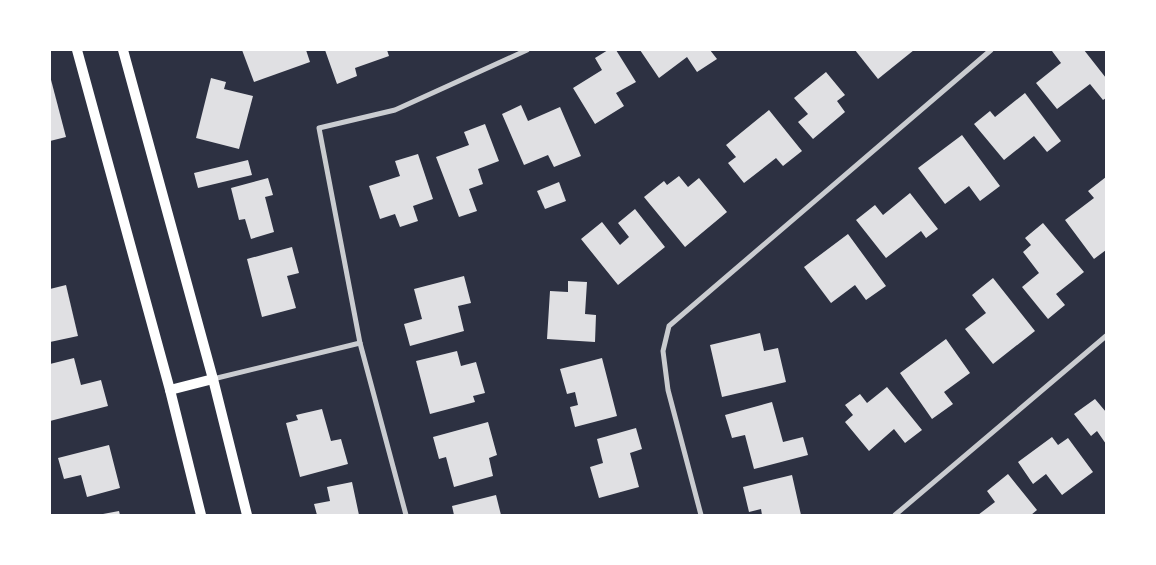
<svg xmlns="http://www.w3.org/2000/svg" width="1156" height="565" font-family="Arial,sans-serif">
	<rect width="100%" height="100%" fill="#2d3142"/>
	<g fill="#e0e0e3">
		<polygon points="242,50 306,50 310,62 254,82"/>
		<polygon points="325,50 387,50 389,56 355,68 357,76 337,84"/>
		<polygon points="608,50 616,50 636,82 616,93 624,106 595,124 573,88 602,70 595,58"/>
		<polygon points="640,50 710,50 717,59 697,72 687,57 659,78"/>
		<polygon points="855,50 914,50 878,79"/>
		<polygon points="1053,50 1084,50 1106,78 1106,98 1103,100 1090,84 1057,109 1036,83 1061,63 1052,51"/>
		<polygon points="826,72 845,95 837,101 845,112 813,139 798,122 808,114 794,98"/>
		<polygon points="50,76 66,137 50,141"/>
		<polygon points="211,78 226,82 224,89 253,96 239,149 196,138"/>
		<polygon points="1025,93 1061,141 1047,152 1034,136 1004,160 974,124 990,111 995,117"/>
		<polygon points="521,105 528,121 560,107 581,156 554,167 548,155 524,165 502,114"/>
		<polygon points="769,110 802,151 783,166 776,158 744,183 728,163 736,157 726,145"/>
		<polygon points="485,124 499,161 478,169 483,184 469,189 477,211 459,217 436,157 469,145 464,132"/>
		<polygon points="962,135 1000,186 980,201 969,186 945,204 918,168"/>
		<polygon points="418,154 433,199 413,206 418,221 400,227 395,214 380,219 369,186 400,176 395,161"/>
		<polygon points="248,160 252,175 198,188 194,173"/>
		<polygon points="679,176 688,187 699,178 727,212 685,247 644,197 664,181 667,185"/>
		<polygon points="1106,177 1106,250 1094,259 1065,220 1094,198 1088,191"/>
		<polygon points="268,178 273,195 265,197 274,232 251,239 245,219 239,220 231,188"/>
		<polygon points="559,182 566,201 545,209 537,191"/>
		<polygon points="910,193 938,229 926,238 921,231 886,258 856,220 875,205 883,215"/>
		<polygon points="635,209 665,247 618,285 581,239 602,222 620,245 629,237 618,223"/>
		<polygon points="1043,223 1084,272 1056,294 1065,305 1048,319 1022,287 1039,273 1023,252 1031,245 1025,238"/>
		<polygon points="848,234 886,286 866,300 855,285 831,303 804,267"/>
		<polygon points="292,247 299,273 287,276 296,308 262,317 247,259"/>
		<polygon points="464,276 471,303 458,306 464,331 410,346 404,324 422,319 414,289"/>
		<polygon points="993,278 1035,331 993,364 965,329 986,313 972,295"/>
		<polygon points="568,281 587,282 585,314 596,315 595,342 547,339 550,291 568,292"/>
		<polygon points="66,285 78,336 50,342 50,289"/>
		<polygon points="760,333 764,351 778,348 786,382 722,397 710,345"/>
		<polygon points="946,339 970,373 944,392 953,404 932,419 900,373"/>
		<polygon points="457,351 461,366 476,362 485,393 473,396 475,402 430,414 416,361"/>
		<polygon points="74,358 81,385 101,380 108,406 50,421 50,364"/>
		<polygon points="602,358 617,416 575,427 570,407 578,405 575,392 567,394 560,369"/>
		<polygon points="887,387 922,430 905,443 894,429 869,451 845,422 853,415 845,405 860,394 867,403"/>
		<polygon points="1095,399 1106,412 1106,444 1097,431 1091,436 1074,414"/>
		<polygon points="772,402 783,442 803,437 808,455 754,469 745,435 732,438 725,415"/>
		<polygon points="322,409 331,441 341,439 348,464 300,477 286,423 298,420 296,415"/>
		<polygon points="488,422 497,455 489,458 493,476 454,487 446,457 439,459 433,437"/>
		<polygon points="636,428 642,449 630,453 639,487 599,498 590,467 603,463 597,439"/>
		<polygon points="1052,437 1058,445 1068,438 1093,472 1062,495 1046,474 1033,484 1018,462"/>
		<polygon points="109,445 120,488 87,497 81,475 64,479 58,458"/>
		<polygon points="1008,474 1037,510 1031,515 978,515 995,502 987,491"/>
		<polygon points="792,475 801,515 762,515 761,509 749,512 743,487"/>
		<polygon points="352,482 359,515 317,515 314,504 330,501 327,487"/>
		<polygon points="496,495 501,515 454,515 452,506"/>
		<polygon points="119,511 120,515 103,515 103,514"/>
	</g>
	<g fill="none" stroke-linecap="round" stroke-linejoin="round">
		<g stroke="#caccd0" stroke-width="5">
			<polyline points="213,379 360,343"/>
			<polyline points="406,515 360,343 319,128 395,110 527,50"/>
			<polyline points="701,515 668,390 663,351 669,326 991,50"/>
			<polyline points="895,515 1106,336"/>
		</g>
		<g stroke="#fff" stroke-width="10">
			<polyline points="77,50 170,390 201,515"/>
			<polyline points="123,50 213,379 247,515"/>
			<polyline points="170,390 213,379"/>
		</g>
	</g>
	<rect width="1156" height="565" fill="none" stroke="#ffffff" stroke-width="102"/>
</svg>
